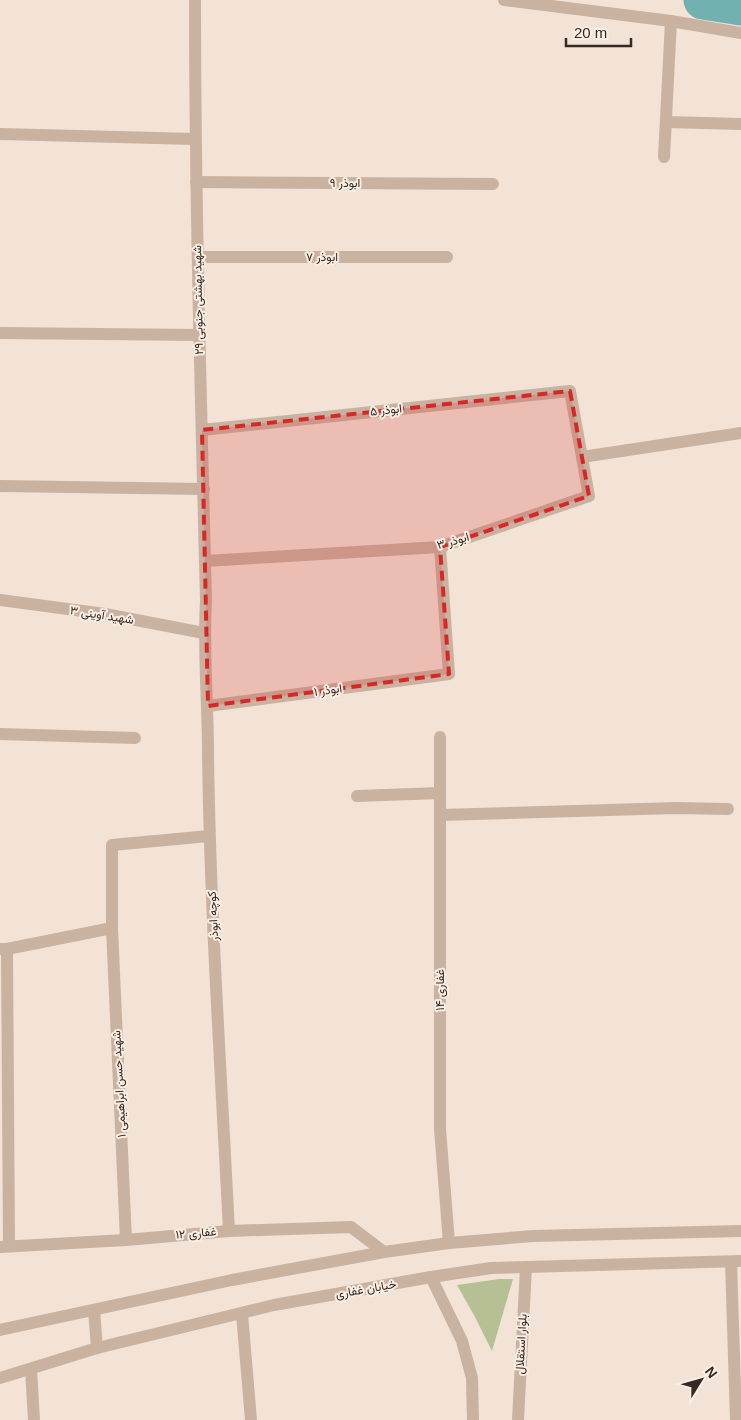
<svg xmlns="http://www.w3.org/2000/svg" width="741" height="1420" font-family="Arial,Vazirmatn,sans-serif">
	<rect width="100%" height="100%" fill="#f2e3d6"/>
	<polygon fill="#b5c195" points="499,1279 513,1279 492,1351 475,1317 457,1285"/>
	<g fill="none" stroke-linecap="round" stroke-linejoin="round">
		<polyline stroke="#73b0b0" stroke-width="39" points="703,0 741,6"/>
		<g stroke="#cab2a1" stroke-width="12">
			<path d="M195 0C195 200 201 400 206 601 203 651 208 701 208 752 210 911 221 1071 229 1231"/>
			<polyline points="504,0 671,21 741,33"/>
			<polyline points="666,122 741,124"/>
			<polyline points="0,134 195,139"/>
			<polyline points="664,157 671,21"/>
			<polyline points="196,182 493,184"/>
			<polyline points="198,257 447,257"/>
			<polyline points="0,333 198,335"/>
			<polyline points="202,430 570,391 589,496 440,547 205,561"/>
			<polyline points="582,457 741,433"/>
			<polyline points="0,486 204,489"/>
			<polyline points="0,600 105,614 204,633"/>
			<polyline points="208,706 449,674 440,547"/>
			<polyline points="0,734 135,738"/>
			<polyline points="440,737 440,1129 449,1243"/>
			<polyline points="357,796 440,793"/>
			<polyline points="441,815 676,808 728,809"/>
			<polyline points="0,949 7,949 112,928"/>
			<polyline points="7,949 9,1246"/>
			<polyline points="126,1240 112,928 112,845 209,836"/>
			<polyline points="0,1247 126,1240 229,1231 351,1227 384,1252"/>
			<polyline points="731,1262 736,1420"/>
			<polyline points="431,1277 462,1341 472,1378 473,1420"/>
			<polyline points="94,1310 97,1348"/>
			<polyline points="242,1314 251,1420"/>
			<polyline points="0,1330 232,1280 384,1252 449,1243 533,1236 741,1231"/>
			<polyline points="31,1369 34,1420"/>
			<polyline points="0,1378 97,1348 274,1305 431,1277 491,1268 741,1261"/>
			<polyline points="518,1420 526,1267"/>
		</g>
	</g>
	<path fill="#d62828" fill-opacity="0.2" stroke="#d62828" stroke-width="4" stroke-dasharray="10 6" stroke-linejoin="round" d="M570 391 589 496 440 547 449 674 208 706 202 430Z"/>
	<g text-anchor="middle" stroke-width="4" stroke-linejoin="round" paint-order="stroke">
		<g font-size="12" fill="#342924" stroke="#faeee2">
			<text x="345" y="187">ابوذر ۹</text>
			<text x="322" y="261">ابوذر ۷</text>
			<text transform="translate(198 300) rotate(-91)" y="4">شهید بهشتی جنوبی ۲۹</text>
			<text transform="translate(386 410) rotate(-6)" y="4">ابوذر ۵</text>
			<text transform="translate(453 541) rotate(-16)" y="4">ابوذر ۳</text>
			<text transform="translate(102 615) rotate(9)" y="4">شهید آوینی ۳</text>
			<text transform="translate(328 690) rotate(-8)" y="4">ابوذر ۱</text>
			<text transform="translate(213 916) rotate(-93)" y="4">کوچه ابوذر</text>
			<text transform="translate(440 990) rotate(-90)" y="4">غفاری ۱۴</text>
			<text transform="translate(119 1084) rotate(-93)" y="4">شهید حسن ابراهیمی ۱</text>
			<text transform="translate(196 1233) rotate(-5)" y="4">غفاری ۱۲</text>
			<text transform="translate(366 1289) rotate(-10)" y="4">خیابان غفاری</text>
			<text transform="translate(521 1344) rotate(-87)" y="4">بلوار استقلال</text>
		</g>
	</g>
	<g transform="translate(701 1380) rotate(53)" stroke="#faeee2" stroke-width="4" paint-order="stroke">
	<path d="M0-4L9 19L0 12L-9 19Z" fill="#342924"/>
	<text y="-8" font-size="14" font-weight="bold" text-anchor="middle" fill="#342924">N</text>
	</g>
	<path d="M566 38v8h65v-8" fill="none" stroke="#342924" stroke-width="2.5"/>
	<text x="574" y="38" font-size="15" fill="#342924" stroke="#faeee2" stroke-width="4" paint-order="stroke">20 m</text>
</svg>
